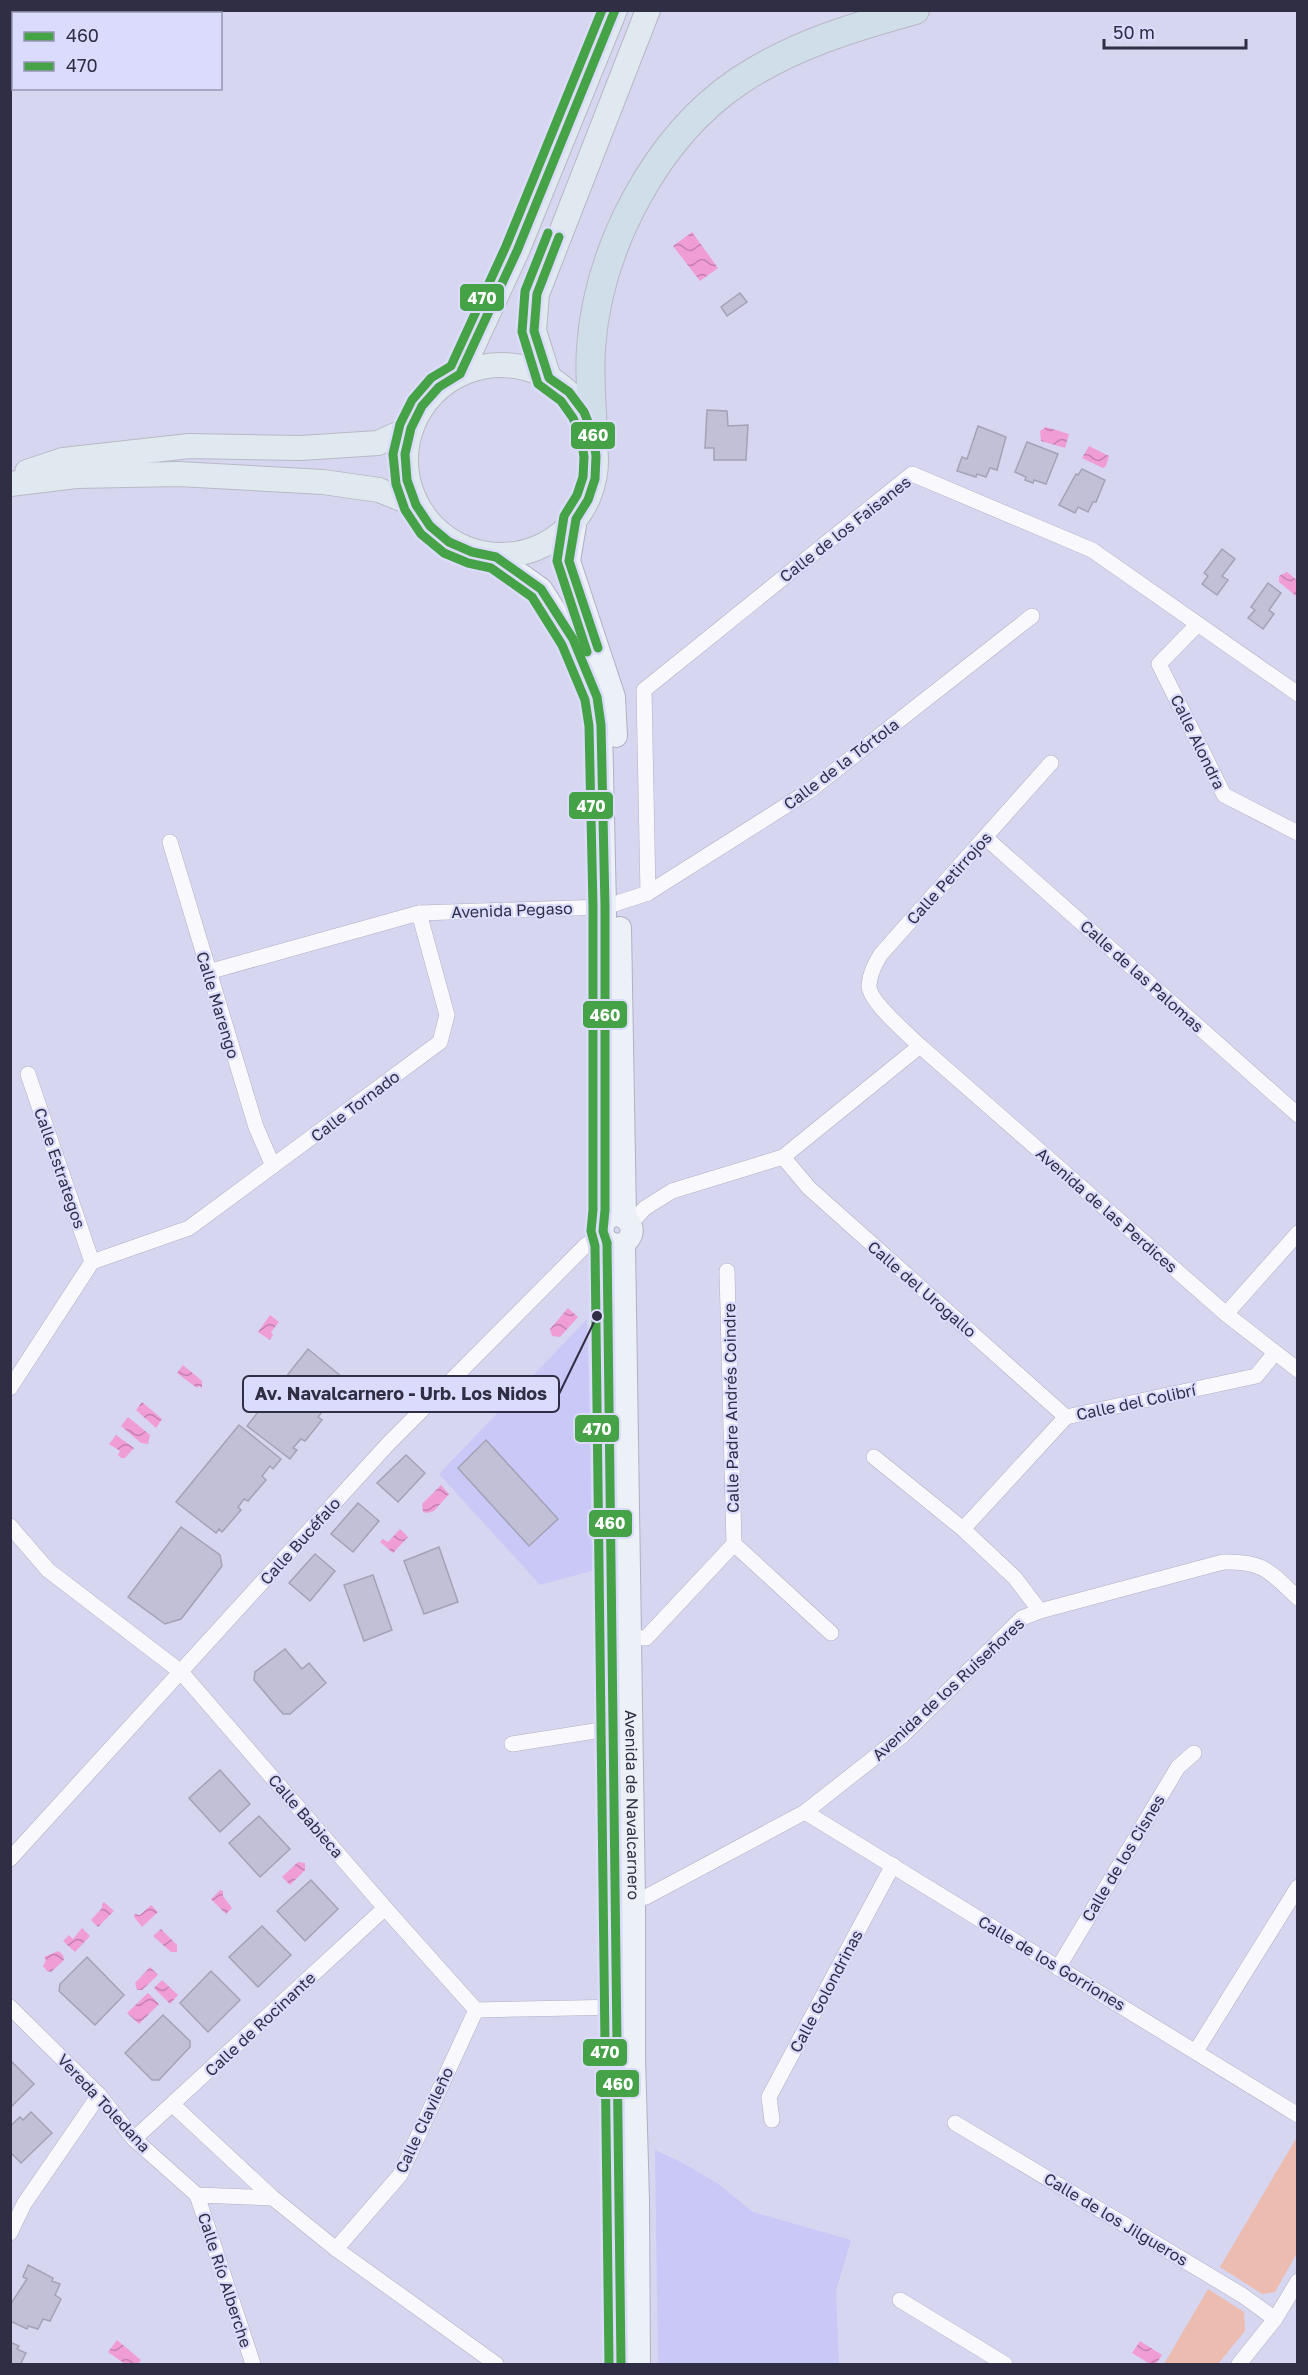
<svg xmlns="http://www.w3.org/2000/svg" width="1308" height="2375" font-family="'Golos Text',sans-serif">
	<defs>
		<pattern id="water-waves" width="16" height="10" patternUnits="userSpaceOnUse" patternTransform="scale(1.5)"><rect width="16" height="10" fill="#f09dd5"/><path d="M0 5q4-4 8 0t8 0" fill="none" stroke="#c380ae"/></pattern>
	</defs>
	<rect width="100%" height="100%" fill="#d7d6f0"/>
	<g fill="#cac8f7">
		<polygon points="587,1319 595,1570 540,1585 439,1474"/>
		<polygon points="655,2150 681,2162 717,2183 753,2212 851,2240 836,2291 839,2364 658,2364"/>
	</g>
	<g fill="#ecbcb1">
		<polygon points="1297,2137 1297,2253 1275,2292 1262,2294 1220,2267"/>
		<polygon points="1208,2289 1244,2312 1245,2331 1218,2364 1164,2364"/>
	</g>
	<g fill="url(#water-waves)">
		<polygon points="692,232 718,268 700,281 673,246"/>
		<polygon points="1046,427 1069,434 1065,448 1041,441 1040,431"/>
		<polygon points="1089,446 1109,456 1106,466 1103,468 1082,458"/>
		<polygon points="1287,572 1297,580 1297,597 1279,582 1279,576"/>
		<polygon points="568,1308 578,1317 560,1337 552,1336 550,1329"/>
		<polygon points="270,1315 279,1322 271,1332 273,1335 270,1340 258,1332"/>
		<polygon points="183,1365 202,1381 202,1388 199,1386 197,1388 177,1373"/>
		<polygon points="142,1402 162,1419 156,1428 136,1410"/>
		<polygon points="128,1417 150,1435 148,1444 141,1443 121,1426"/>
		<polygon points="116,1435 134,1448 125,1458 121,1458 118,1455 120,1451 109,1444"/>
		<polygon points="441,1485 449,1494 434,1511 427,1513 423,1512 422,1504"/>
		<polygon points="400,1529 408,1537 393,1553 380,1542 383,1539 388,1542"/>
		<polygon points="298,1862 305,1863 305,1870 290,1885 282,1877"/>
		<polygon points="220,1890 223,1891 223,1896 232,1908 226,1914 211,1899"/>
		<polygon points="104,1902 114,1911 98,1927 91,1920 102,1908 102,1904"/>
		<polygon points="151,1905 158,1912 142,1927 134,1917 135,1914 140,1915"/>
		<polygon points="82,1928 90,1936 75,1952 63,1941 69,1935 73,1939"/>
		<polygon points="161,1929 177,1945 177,1952 171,1952 153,1936"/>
		<polygon points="58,1951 63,1955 64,1960 51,1972 47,1971 43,1966 46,1960 44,1957"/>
		<polygon points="150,1967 158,1975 142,1990 137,1990 135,1983"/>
		<polygon points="162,1980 178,1995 170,2004 154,1988"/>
		<polygon points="148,1993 159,2004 139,2024 127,2013"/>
		<polygon points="117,2340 141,2360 138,2364 125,2364 108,2352"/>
		<polygon points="1140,2341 1162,2355 1156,2364 1150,2364 1132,2353"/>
	</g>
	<g fill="#c1c0d6" stroke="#a3a2b7" stroke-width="1.5">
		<polygon points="740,293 747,302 727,316 721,307"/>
		<polygon points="707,410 727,411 728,426 748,425 746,460 714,460 714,448 705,448"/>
		<polygon points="978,426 1006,437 997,470 990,468 986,477 977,474 976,477 957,471 962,457 967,459"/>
		<polygon points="1027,442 1058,454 1046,484 1034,480 1033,483 1025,480 1026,477 1015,472"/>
		<polygon points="1082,469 1105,480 1096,502 1093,502 1088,512 1078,507 1075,513 1059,505 1076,474 1078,475"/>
		<polygon points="1222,549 1235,559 1222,576 1228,580 1217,595 1202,584 1208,576 1204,573"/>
		<polygon points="1268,583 1281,593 1269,610 1274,614 1263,629 1248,618 1255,610 1251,607"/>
		<polygon points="308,1349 347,1381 343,1386 347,1389 330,1411 325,1408 318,1417 322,1420 305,1441 301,1439 293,1448 297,1450 290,1459 247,1426"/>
		<polygon points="239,1425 281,1459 273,1469 270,1466 262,1476 266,1480 248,1501 244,1499 238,1507 241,1510 222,1532 219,1529 216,1533 176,1502"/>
		<polygon points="486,1440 558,1519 529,1546 458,1468"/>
		<polygon points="406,1455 425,1473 398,1502 377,1483"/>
		<polygon points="358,1503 379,1521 353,1552 331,1534"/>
		<polygon points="181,1527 220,1555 222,1566 181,1619 165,1624 128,1597"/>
		<polygon points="439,1547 458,1602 424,1614 404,1561"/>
		<polygon points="315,1554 335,1571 310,1601 289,1583"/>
		<polygon points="373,1575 392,1630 364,1641 344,1585"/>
		<polygon points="285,1649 302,1669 309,1663 326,1683 290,1714 283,1714 254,1680 255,1672"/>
		<polygon points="220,1770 250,1804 220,1832 189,1798"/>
		<polygon points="259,1816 290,1849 260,1877 229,1843"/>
		<polygon points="311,1880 338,1909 305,1941 277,1911"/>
		<polygon points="262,1926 291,1955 258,1987 229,1957"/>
		<polygon points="87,1957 124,1995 95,2025 59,1991 60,1984"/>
		<polygon points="211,1971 240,2000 208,2032 180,2003"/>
		<polygon points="163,2015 190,2041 190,2047 159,2080 152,2080 125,2053"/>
		<polygon points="10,2060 34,2084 10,2108"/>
		<polygon points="31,2112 52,2133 21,2163 10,2152 10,2126 20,2117 23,2120"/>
		<polygon points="28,2265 53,2278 52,2281 60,2284 55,2295 61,2299 50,2321 43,2319 38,2329 28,2326 27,2329 10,2321 10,2305 27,2279 23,2277"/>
		<polygon points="10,2342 19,2346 17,2349 26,2353 21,2363 24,2364 10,2364"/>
	</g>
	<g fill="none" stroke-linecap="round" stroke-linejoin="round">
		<defs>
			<g id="street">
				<polyline points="1198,624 1159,664 1224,795 1298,833"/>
				<path d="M1051 763 881 954C875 964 870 973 869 985 868 1001 908 1034 920 1046L1226 1314 1298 1370"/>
				<polyline points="986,838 1298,1115"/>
				<polyline points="170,842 256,1127 273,1166"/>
				<polyline points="648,893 644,690 912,474 1092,550 1298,694"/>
				<polyline points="419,913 605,907 648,893 809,791 1032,616"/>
				<polyline points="28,1074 92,1262"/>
				<polyline points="783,1157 809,1188 1066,1417"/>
				<polyline points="631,1223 645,1208 672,1191 783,1157 920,1046"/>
				<polyline points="1226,1314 1298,1233"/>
				<polyline points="10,1388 92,1262 189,1228 440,1042 447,1015 419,913 208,972"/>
				<polyline points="874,1457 963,1529 1015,1578 1040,1611"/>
				<polyline points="10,1526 48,1570 181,1672 385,1908 476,2010 625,2007"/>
				<polyline points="963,1529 1066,1417 1256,1376 1275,1353"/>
				<polyline points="734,1544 831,1633"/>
				<polyline points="622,1637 646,1638 734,1544 727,1271"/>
				<polyline points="512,1744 614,1728"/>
				<polyline points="805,1812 1298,2115"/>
				<polyline points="10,1859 388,1444 586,1245 602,1235"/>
				<path d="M625 1902 646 1897 805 1812 903 1735 1022 1618 1040 1611 1223 1562C1264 1561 1269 1571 1298 1598"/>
				<polyline points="1058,1968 1178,1767 1194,1753"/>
				<polyline points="10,2007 99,2095 134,2139 197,2195 273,2198"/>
				<polyline points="1196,2051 1298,1887"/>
				<polyline points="173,2105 273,2198 336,2249 496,2364"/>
				<polyline points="772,2120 769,2097 893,1865"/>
				<polyline points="955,2123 1242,2295 1275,2319"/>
				<polyline points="134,2139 385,1908"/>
				<polyline points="197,2195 253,2364"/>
				<polyline points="10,2233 24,2204 99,2095"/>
				<polyline points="336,2249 400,2175 476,2010"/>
				<polyline points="900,2300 1005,2364"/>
				<polyline points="1239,2364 1275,2319 1298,2281"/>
			</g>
			<g id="secondary">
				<polyline points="576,519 569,561 614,697 616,736"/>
				<path d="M496 557 541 589 573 639 597 697 601 725 605 907V1210L602 1235C622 1263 650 1223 615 1214L605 1220"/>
				<polyline points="620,928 625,1217"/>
				<polyline points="607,1243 621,2364"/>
				<path id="s1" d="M624 1244 634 1900V2057L638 2200 639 2364"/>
			</g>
			<g id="primary">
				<circle cx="501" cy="460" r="95"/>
				<polyline points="460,374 517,251 615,10"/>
				<polyline points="549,378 534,331 537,294 648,10"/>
				<polyline points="27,472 63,460 189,446 301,448 378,443 411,428"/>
				<polyline points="10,484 76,476 179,474 323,482 379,490 416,505"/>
			</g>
			<path id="highway" d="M593 434C592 405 589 376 591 348 598 248 656 137 739 81 793 45 854 27 915 10"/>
		</defs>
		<use href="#street" stroke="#b0afc5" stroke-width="16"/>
		<use href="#secondary" stroke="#b0afc5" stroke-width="24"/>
		<use href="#primary" stroke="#b8b8c6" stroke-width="26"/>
		<use href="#highway" stroke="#b8b8c6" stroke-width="30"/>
		<use href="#street" stroke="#f9f9fd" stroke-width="15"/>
		<use href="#secondary" stroke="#ecf1f7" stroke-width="22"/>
		<use href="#primary" stroke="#e0e9f0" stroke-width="24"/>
		<use href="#highway" stroke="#cfdee8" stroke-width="28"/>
		<defs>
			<g id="bus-1">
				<polyline points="559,237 537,294 534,331 549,378 569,392 584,412 593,434 596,456 595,479 588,500 576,519 569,561 598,648"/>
				<polyline points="607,1243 603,1231 605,1210 605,907 601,725 597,697 573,639 541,589 496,557 472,552 449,542 430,526 416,505 407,480 405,454 411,428 422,406 439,387 460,374 517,251 615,10"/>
				<polyline points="607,1243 621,2364"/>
			</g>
			<g id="bus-2">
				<polyline points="602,10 506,246 451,366 431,378 412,400 400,424 393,454 396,484 405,510 421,534 444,553 468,563 491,568 532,597 562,645 585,700 589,726 593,907 593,1210 591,1231 595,1246 609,2364"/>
				<polyline points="548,233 525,291 522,332 538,384 561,401 573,418 581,437 584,457 583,477 577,495 564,516 557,561 587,652"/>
			</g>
		</defs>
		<use href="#bus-1" stroke="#dbdbfd" stroke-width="14"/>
		<use href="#bus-2" stroke="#dbdbfd" stroke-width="14"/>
		<use href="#bus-1" stroke="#46a247" stroke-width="9"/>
		<use href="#bus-2" stroke="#46a247" stroke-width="9"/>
	</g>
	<g text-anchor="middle" stroke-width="4.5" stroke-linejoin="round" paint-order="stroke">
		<g font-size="16" fill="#2f2e44" stroke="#dbdbfd">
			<text transform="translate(845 529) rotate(-38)" y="6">Calle de los Faisanes</text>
			<text transform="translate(1198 742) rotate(64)" y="6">Calle Alondra</text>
			<text transform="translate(841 764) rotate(-37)" y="6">Calle de la Tórtola</text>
			<text transform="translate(949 878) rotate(-48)" y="6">Calle Petirrojos</text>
			<text transform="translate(512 910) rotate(-2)" y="6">Avenida Pegaso</text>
			<text transform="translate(1142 976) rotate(42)" y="6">Calle de las Palomas</text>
			<text transform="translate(218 1005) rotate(73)" y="6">Calle Marengo</text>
			<text transform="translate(355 1106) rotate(-37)" y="6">Calle Tornado</text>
			<text transform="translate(60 1168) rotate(71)" y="6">Calle Estrategos</text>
			<text transform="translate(1107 1210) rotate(41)" y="6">Avenida de las Perdices</text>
			<text transform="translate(922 1289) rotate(41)" y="6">Calle del Urogallo</text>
			<text transform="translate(1136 1402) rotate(-12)" y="6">Calle del Colibrí</text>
			<text transform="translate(731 1408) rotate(-91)" y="6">Calle Padre Andrés Coindre</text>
			<text transform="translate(300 1541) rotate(-48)" y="6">Calle Bucéfalo</text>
			<text transform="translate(948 1689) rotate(-43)" y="6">Avenida de los Ruiseñores</text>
			<text dy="6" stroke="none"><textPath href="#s1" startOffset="561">Avenida de Navalcarnero</textPath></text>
			<text transform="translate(306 1816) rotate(49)" y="6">Calle Babieca</text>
			<text transform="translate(1123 1858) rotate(-59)" y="6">Calle de los Cisnes</text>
			<text transform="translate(1052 1963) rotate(31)" y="6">Calle de los Gorriones</text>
			<text transform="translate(826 1991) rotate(-62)" y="6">Calle Golondrinas</text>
			<text transform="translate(260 2024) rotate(-43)" y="6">Calle de Rocinante</text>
			<text transform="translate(104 2103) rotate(47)" y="6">Vereda Toledana</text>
			<text transform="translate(424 2120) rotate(-65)" y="6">Calle Clavileño</text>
			<text transform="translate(1116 2219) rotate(31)" y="6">Calle de los Jilgueros</text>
			<text transform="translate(225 2280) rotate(72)" y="6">Calle Río Alberche</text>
		</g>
	</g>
	<path fill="none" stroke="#2f2e44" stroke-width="2" d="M597 1316L559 1394"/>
	<circle fill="#2f2e44" stroke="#dbdbfd" stroke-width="2" cx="597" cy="1316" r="6"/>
	<rect fill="#dbdbfd" stroke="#2f2e44" stroke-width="2" x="243" y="1376" width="316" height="36" rx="6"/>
	<g font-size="18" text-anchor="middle" font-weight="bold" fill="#2f2e44">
		<text x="401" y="1400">Av. Navalcarnero - Urb. Los Nidos</text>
	</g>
	<g stroke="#dbdbfd" stroke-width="2">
		<rect x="459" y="283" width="46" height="29" rx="6" fill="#46a247"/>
		<rect x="570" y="421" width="46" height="29" rx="6" fill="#46a247"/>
		<rect x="568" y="791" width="46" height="29" rx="6" fill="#46a247"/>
		<rect x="582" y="1000" width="46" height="29" rx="6" fill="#46a247"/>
		<rect x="574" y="1414" width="46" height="29" rx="6" fill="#46a247"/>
		<rect x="588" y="1509" width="45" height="29" rx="6" fill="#46a247"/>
		<rect x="582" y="2038" width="46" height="29" rx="6" fill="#46a247"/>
		<rect x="595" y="2069" width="45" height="29" rx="6" fill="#46a247"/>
	</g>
	<g font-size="16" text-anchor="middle" font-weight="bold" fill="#fff">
		<text x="482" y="304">470</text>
		<text x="593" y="441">460</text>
		<text x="591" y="812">470</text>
		<text x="605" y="1021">460</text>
		<text x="597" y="1435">470</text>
		<text x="610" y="1529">460</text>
		<text x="605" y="2058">470</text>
		<text x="618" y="2090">460</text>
	</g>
	<rect width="1308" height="2375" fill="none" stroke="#2f2e44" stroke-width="24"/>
	<rect x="12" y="12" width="210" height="78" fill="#dbdbfd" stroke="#9696b3" stroke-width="1.5"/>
	<rect x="24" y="32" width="30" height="9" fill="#46a247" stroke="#9696b3" stroke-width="1.5"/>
	<text x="66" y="42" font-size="18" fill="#2f2e44">460</text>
	<rect x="24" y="62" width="30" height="9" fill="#46a247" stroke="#9696b3" stroke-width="1.5"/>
	<text x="66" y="72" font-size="18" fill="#2f2e44">470</text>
	<path d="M1104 39v9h142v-9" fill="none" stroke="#2f2e44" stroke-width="3"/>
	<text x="1113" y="39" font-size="18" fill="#2f2e44" stroke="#dbdbfd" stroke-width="4.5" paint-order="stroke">50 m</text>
</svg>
